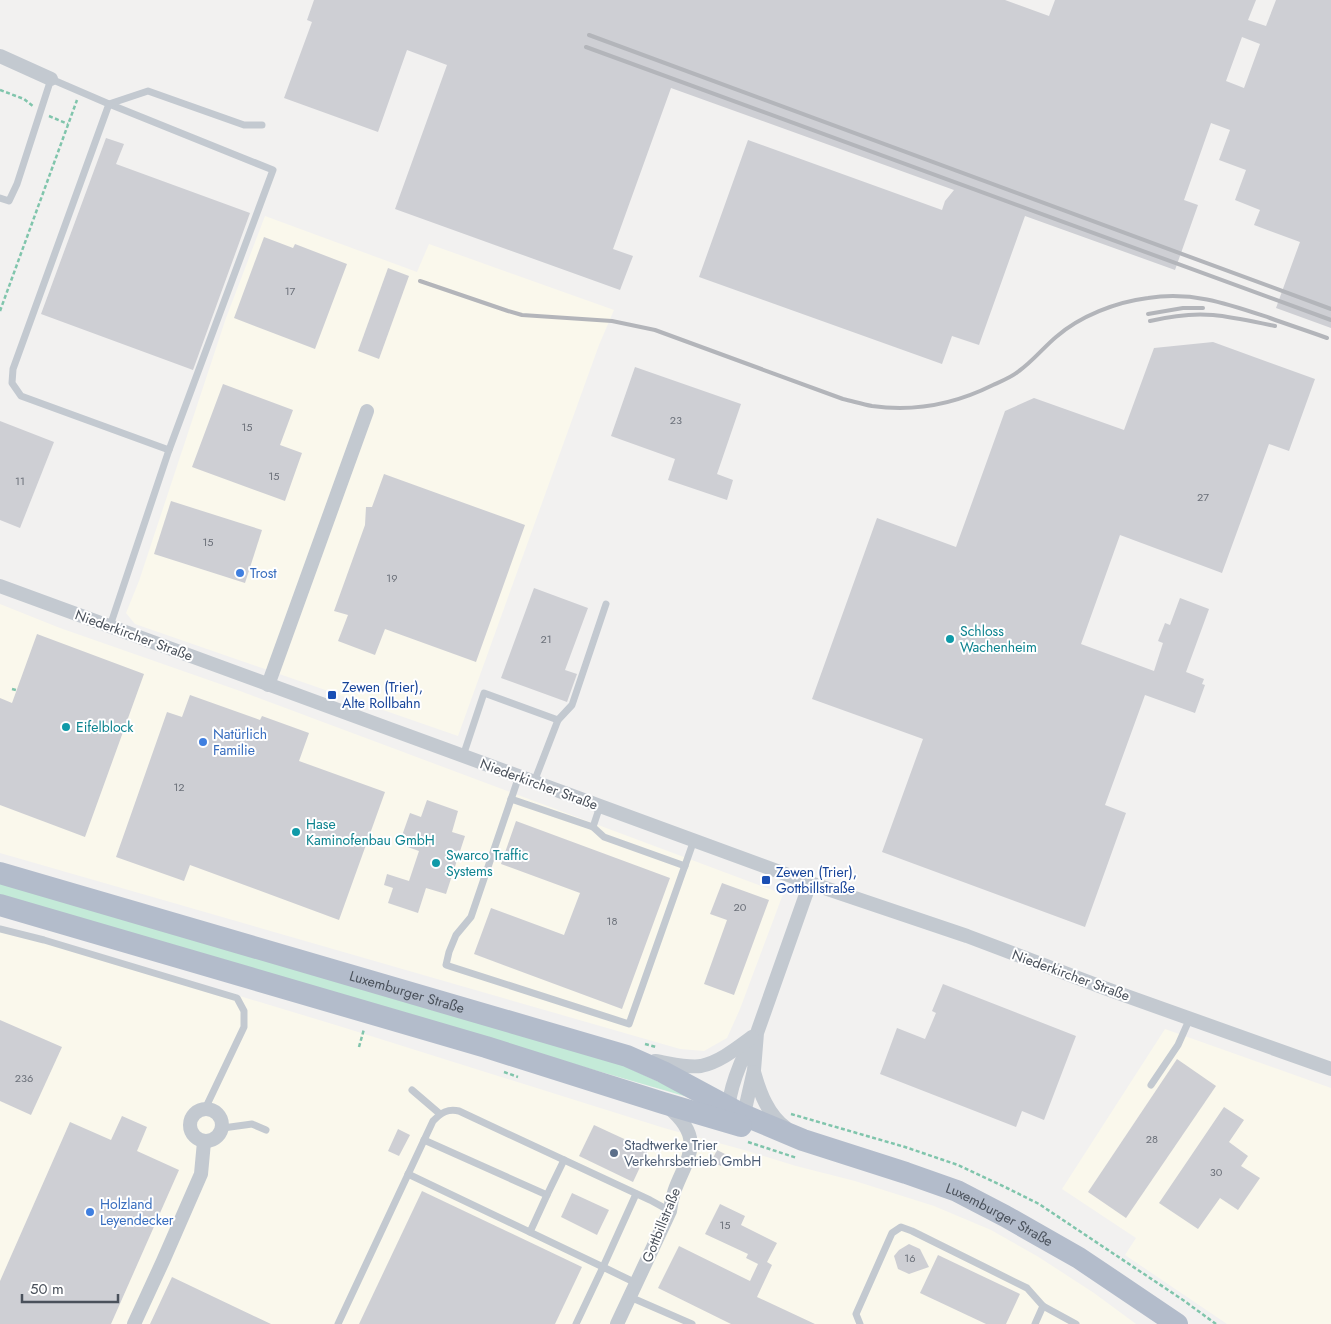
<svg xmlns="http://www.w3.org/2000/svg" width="1331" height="1324" font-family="Jost,sans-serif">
	<rect width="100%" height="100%" fill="#f2f1f0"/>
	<g fill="#faf8ec">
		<polygon points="265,216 417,272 429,244 614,310 599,345 458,736 135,624 126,613 139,581 226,318"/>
		<polygon points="0,604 60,628 240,691 783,894 740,1009 727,1038 704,1051 680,1049 0,853"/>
		<polygon points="0,926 154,970 339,1026 664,1128 744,1150 796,1166 855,1181 934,1206 991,1230 1037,1256 1094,1293 1136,1324 0,1324"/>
		<polygon points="1165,1029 1331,1088 1331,1324 1227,1324 1125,1255 1136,1238 1062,1189"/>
	</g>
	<polygon fill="#c4ead8" points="0,883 609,1059 698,1100 0,898"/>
	<g fill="#cecfd4" fill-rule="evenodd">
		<path d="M314 0H1005L1049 16 1055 0H1256L1248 20 1266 26 1276 0H1331V328L1276 308 1300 242 1254 225 1260 210 1235 200 1246 170 1219 160 1230 130 1211 123 1184 200 1198 205 1175 270 1025 216 979 345 952 336 942 364 699 277 748 140 942 210 945 201 954 190 671 88 613 249 633 256 620 290 395 209 447 65 407 50 378 132 284 98 312 22 307 20ZM1242 37 1260 44 1244 88 1226 81Z"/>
		<polygon points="106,138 124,144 116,164 250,213 193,370 41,314"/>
		<polygon points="264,237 293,248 295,244 347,264 315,349 234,318"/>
		<polygon points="388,268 409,276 379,359 358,351"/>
		<polygon points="1213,342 1315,379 1289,451 1269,444 1222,573 1120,535 1081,644 1154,671 1163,643 1158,641 1165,623 1170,625 1180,598 1209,609 1186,672 1204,679 1202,684 1205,685 1195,713 1145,695 1105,805 1126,813 1085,927 882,852 923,739 812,699 877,518 956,547 1005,411 1034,398 1124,430 1154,348"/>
		<polygon points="635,367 741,404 717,474 733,480 727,500 668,480 675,459 611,436"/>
		<polygon points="223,384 293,410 280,445 302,453 285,501 192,467"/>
		<polygon points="0,421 54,442 20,528 0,520"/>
		<polygon points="384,474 525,525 476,662 385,629 375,655 338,641 348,615 334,611 365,525 366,507 372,507"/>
		<polygon points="171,501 262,530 245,583 154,554"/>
		<polygon points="534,588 588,608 565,670 577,674 567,702 501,678"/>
		<polygon points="37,634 144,674 85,837 0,805 0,698 12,703"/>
		<polygon points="190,695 260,720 262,716 309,733 299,761 385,792 339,920 190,865 184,881 116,857 167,712 182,717"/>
		<polygon points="427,800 458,811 452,832 465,836 446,894 426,888 418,913 388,903 393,888 384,885 387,874 409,881 419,851 399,844 410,813 421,817"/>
		<polygon points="516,821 670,878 622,1009 474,954 491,908 564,935 580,893 501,864"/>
		<polygon points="722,883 769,900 734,995 704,984 727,920 710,914"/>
		<polygon points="943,984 1076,1036 1044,1120 1022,1111 1016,1127 880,1074 897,1028 925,1039 936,1013 932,1011"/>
		<polygon points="0,1020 62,1047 31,1115 0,1101"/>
		<polygon points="1177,1059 1216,1086 1126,1218 1088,1192"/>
		<polygon points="1224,1107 1244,1120 1229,1142 1248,1156 1241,1166 1260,1178 1238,1210 1220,1198 1198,1229 1159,1203"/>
		<polygon points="122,1116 147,1127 137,1151 179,1170 111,1324 0,1324 0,1281 70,1122 111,1140"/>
		<polygon points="594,1125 648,1150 633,1182 579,1156"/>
		<polygon points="398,1129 410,1135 399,1156 388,1151"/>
		<polygon points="717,1150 727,1155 721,1166 711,1162"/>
		<polygon points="422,1191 582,1267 555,1324 359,1324"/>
		<polygon points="572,1193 609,1210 597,1235 561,1217"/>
		<polygon points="720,1204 745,1216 741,1225 777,1243 767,1262 772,1265 757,1297 815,1324 731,1324 658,1288 679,1246 750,1281 758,1264 746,1258 748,1254 705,1234"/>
		<polygon points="909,1244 920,1249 929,1267 909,1274 898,1269 894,1256 899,1250"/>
		<polygon points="938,1255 1020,1294 1006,1324 986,1324 920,1293"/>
		<polygon points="172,1277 193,1287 271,1324 150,1324"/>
	</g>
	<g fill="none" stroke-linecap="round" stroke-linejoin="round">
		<g stroke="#80c5ac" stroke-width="2.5" stroke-dasharray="4 2.5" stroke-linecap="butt">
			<polyline points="0,90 24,99 34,107"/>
			<polyline points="49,116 68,124"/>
			<polyline points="0,311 77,100"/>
			<polyline points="12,689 16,690"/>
			<polyline points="645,1044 656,1047"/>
			<polyline points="359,1047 364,1029"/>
			<polyline points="504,1072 518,1077"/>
			<polyline points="791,1114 905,1147 958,1165 1009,1189 1039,1204 1183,1300 1216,1324"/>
			<polyline points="748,1142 797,1158"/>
		</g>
		<g stroke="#c3c9d0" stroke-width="7">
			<polyline points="0,198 9,201 17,184 51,79 109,104 273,170 169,450 110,626"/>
			<polyline points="169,450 21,396 12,383 13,369 109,104 148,91 244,125 262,125"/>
			<polyline points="463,756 484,693 558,720"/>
			<polyline points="519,776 471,917 456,935 449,952 446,965 452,967 629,1024 694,840"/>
			<polyline points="534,782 558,720 572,705 606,604"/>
			<polyline points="511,799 593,827"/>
			<polyline points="600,806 593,827 604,837 685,866"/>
			<polyline points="0,929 44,940 237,998 244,1011 244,1027 205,1109"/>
			<polyline points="1151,1085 1178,1045 1190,1018"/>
			<polyline points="412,1090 440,1114"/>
			<polyline points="223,1128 252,1124 266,1130"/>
			<polyline points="424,1140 547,1195 564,1160"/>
			<polyline points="408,1174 603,1267 636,1194"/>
			<polyline points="530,1232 547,1195"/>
			<polyline points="630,1297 692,1324"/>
			<path d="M338 1324 433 1121C441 1113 448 1108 459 1111L650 1200 670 1211"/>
			<polyline points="576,1324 603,1267 636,1283"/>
			<polyline points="860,1324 856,1314 892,1233 901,1227 912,1231 1027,1288 1043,1306 1076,1324"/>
			<polyline points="1035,1324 1043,1306"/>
		</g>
		<g stroke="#c3c9d0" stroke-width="14">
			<polyline points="0,56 51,79"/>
			<polyline points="0,586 810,883 967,936 1107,989 1331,1069"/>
			<polyline points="268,685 367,411"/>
			<path d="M757 1033C743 1053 723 1099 730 1123L739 1117 746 1105 754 1070 757 1033 810 883"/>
			<path d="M655 1061C669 1063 687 1068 701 1066 720 1062 737 1048 752 1037"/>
			<path d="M754 1072C760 1093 768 1115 786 1128"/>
			<circle cx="206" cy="1125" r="16"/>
			<polyline points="134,1324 163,1261 201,1174 204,1142"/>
			<path d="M617 1324 670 1211C674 1167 715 1147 669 1108"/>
		</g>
		<g stroke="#b3bccb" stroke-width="22">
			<path id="s1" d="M0 873 627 1056 663 1072 741 1114 803 1140 906 1173 957 1191 1005 1216 1079 1258 1177 1324"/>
			<polyline points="0,905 486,1047 663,1103 741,1126"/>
		</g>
		<g stroke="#b3b5ba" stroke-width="4">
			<polyline points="589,35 1331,309"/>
			<polyline points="586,47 1331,320"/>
			<path d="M420 281 508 311 522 315 612 321 655 330 843 399C852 401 862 404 872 406 914 412 955 404 993 385 1002 381 1012 377 1019 371 1033 361 1043 348 1056 337 1080 316 1116 302 1148 298 1193 291 1228 304 1270 318 1289 325 1308 331 1327 338"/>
			<polyline points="1148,314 1183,308 1203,308"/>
			<path d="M1150 321C1171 316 1192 313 1213 315 1234 317 1255 322 1275 326"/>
		</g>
	</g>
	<g fill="#3f7fe0" stroke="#fff" stroke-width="2">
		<circle cx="240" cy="573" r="5"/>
		<circle cx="203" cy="742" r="5"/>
		<circle cx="90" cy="1212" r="5"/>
	</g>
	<g fill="#0f9aa8" stroke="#fff" stroke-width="2">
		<circle cx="950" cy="639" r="5"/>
		<circle cx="66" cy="727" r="5"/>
		<circle cx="296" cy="832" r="5"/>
		<circle cx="436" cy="863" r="5"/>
	</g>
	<g fill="#1a4fb4" stroke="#fff" stroke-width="2">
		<rect x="327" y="690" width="10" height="10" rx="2.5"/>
		<rect x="761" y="875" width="10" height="10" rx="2.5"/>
	</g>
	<circle fill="#5c6f8a" stroke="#fff" stroke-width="2" cx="614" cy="1153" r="5"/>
	<g text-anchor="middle" stroke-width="4" stroke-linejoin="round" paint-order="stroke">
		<g font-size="11" fill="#6b7079">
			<text x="290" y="295">17</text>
			<text x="676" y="424">23</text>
			<text x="247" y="431">15</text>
			<text x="274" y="480">15</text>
			<text x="20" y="485">11</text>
			<text x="1203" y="501">27</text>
			<text x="208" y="546">15</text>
			<text x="392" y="582">19</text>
			<text x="546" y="643">21</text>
			<text x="179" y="791">12</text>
			<text x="740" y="911">20</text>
			<text x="612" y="925">18</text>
			<text x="24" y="1082">236</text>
			<text x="1152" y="1143">28</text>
			<text x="1216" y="1176">30</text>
			<text x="725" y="1229">15</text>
			<text x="910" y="1262">16</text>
		</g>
		<g font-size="14" fill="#366cbe" stroke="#fff" text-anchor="start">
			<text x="250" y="578">Trost</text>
			<text x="213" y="739">Natürlich<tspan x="213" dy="16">Familie</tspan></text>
			<text x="100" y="1209">Holzland<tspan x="100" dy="16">Leyendecker</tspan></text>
		</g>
		<g font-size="14" fill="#0d838f" stroke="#fff" text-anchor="start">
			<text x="960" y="636">Schloss<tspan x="960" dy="16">Wachenheim</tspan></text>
			<text x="76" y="732">Eifelblock</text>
			<text x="306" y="829">Hase<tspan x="306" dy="16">Kaminofenbau GmbH</tspan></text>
			<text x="446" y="860">Swarco Traffic<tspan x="446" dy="16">Systems</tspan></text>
		</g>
		<g font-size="14" fill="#4a515b" stroke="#fff">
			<text transform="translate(134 635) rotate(20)" y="5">Niederkircher Straße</text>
			<text transform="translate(539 784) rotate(20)" y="5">Niederkircher Straße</text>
			<text transform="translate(1071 975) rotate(20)" y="5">Niederkircher Straße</text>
			<text dy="5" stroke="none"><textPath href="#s1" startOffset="424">Luxemburger Straße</textPath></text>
			<text dy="5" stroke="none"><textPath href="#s1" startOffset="1059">Luxemburger Straße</textPath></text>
			<text transform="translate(661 1225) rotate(-68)" y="5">Gottbillstraße</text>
		</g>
		<g font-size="14" fill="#164399" stroke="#fff" text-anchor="start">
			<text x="342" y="692">Zewen (Trier),<tspan x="342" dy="16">Alte Rollbahn</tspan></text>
			<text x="776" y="877">Zewen (Trier),<tspan x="776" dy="16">Gottbillstraße</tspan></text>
		</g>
		<g font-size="14" fill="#4e5e75" stroke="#fff" text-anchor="start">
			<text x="624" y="1150">Stadtwerke Trier<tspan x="624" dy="16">Verkehrsbetrieb GmbH</tspan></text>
		</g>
	</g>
	<path d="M22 1294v8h96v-8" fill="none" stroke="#4a515b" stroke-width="2.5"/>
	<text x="30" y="1294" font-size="15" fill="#4a515b" stroke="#ffffff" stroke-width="4" paint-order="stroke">50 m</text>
</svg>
